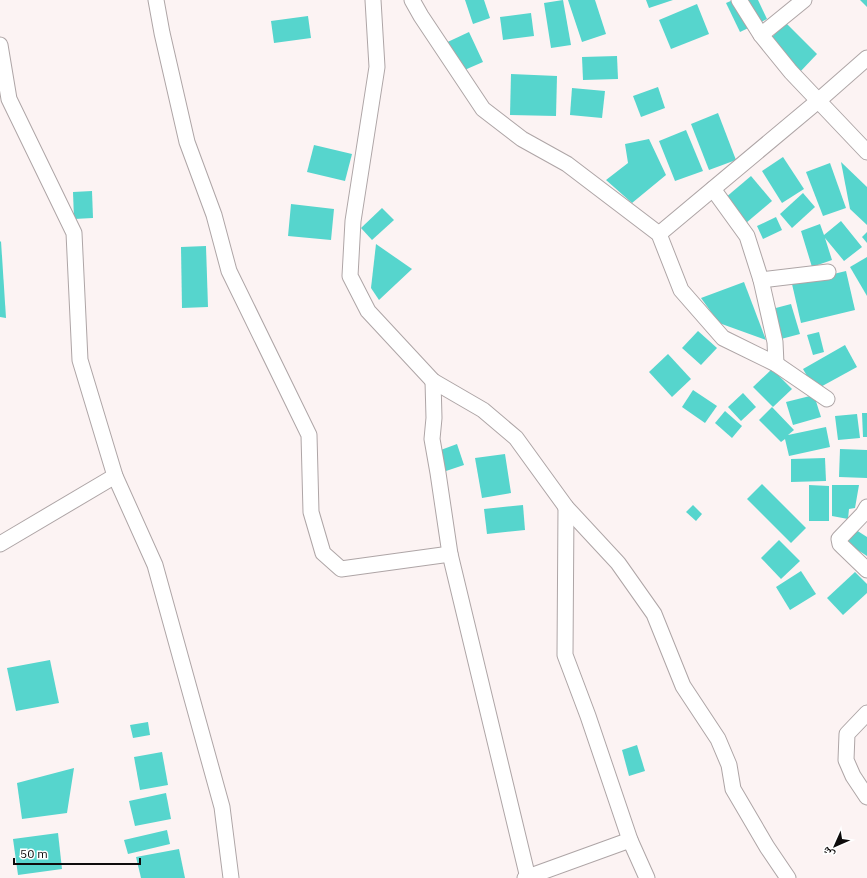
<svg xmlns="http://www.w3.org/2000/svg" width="867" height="878" font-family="'IBM Plex Sans','Noto Naskh Arabic',sans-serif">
	<rect width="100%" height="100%" fill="#fcf3f3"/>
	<g fill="#56d5cd">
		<polygon points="465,0 484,0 490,18 473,24"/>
		<polygon points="563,0 571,45 551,48 544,3"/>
		<polygon points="568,0 595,0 606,34 582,42"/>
		<polygon points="646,0 673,0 649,8"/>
		<polygon points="733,0 758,0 767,19 740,32 726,3"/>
		<polygon points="860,0 867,0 867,7"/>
		<polygon points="697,4 709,34 671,49 659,20"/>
		<polygon points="531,13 534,36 503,40 500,17"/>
		<polygon points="308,16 311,38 274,43 271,21"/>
		<polygon points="786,23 817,54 799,73 768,41"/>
		<polygon points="469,32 483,62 453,75 439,46"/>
		<polygon points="617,56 618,79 583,80 582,57"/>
		<polygon points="511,74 557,76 556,116 510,115"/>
		<polygon points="658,87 665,108 641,117 633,96"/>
		<polygon points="572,88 605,91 602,118 570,115"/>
		<polygon points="718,113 736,160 709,170 691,124"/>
		<polygon points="686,130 703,171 675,181 659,141"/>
		<polygon points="649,139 666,175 632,203 606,180 628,163 625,144"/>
		<polygon points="314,145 352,154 345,181 307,172"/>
		<polygon points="783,157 804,189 782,203 762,171"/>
		<polygon points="841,162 867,187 867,225 850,209"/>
		<polygon points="830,163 846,208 823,216 806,172"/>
		<polygon points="751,176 772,201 746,223 725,198"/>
		<polygon points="92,191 93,218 74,219 73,192"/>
		<polygon points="803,193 815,207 792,228 780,214"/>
		<polygon points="291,204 334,209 331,240 288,236"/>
		<polygon points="382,208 394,220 372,240 361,228"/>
		<polygon points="776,217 782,230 763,239 757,226"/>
		<polygon points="841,221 862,247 844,261 825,238 832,260 812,267 801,231 820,224 824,235"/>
		<polygon points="867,232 867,243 862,237"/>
		<polygon points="1,241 6,318 0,317 0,242"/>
		<polygon points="376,244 412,269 379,300 371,288"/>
		<polygon points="206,246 208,307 182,308 181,247"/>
		<polygon points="867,257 867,296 850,267"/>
		<polygon points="846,271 855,310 801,323 792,284"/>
		<polygon points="744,282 766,340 719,323 701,298"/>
		<polygon points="791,304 800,334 781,339 772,309"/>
		<polygon points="698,331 717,348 701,365 682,348"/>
		<polygon points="819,332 824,352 813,355 807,335"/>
		<polygon points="845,345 857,367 815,390 803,369"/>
		<polygon points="668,354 691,379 672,397 649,372"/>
		<polygon points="772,369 792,389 773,407 753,387"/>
		<polygon points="693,390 717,406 705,423 682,407"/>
		<polygon points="743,393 756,407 741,421 728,407"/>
		<polygon points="814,395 821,417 793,425 786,402"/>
		<polygon points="772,407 794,430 788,435 826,427 830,447 789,456 785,439 781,442 759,420"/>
		<polygon points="725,411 742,426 732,438 715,423"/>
		<polygon points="862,413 867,413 867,437 863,437"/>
		<polygon points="857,414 860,438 838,440 835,416"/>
		<polygon points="457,444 464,465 443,472 438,451"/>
		<polygon points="840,449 867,450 867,478 839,477"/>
		<polygon points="505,454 511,493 482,498 475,458"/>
		<polygon points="825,458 826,481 791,482 791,459"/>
		<polygon points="762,484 806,528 791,543 747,499"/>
		<polygon points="809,485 829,486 829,521 809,521"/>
		<polygon points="832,485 859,485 855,508 849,509 848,519 832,516"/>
		<polygon points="523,505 525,530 487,534 484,509"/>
		<polygon points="693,505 702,514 696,521 686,512"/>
		<polygon points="853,528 867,537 867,556 845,542"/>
		<polygon points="779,540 800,561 781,579 761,558"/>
		<polygon points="801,571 816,594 790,610 776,587"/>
		<polygon points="855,572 867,584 867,593 843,615 827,598"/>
		<polygon points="50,660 59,703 16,711 7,668"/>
		<polygon points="148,722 150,735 133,738 130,725"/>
		<polygon points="637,745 645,771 629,776 622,750"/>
		<polygon points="162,752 168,785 140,790 134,757"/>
		<polygon points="74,768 67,813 22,819 17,783"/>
		<polygon points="166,793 171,819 135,826 129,801"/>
		<polygon points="167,830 170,844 128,854 124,840"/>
		<polygon points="58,833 62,869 18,875 13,839"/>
		<polygon points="179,849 185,878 141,878 136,857"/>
	</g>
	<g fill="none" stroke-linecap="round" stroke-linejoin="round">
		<defs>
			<g id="minor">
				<polyline points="156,0 162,33 187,142 214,215 229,271 309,435 311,512 323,553 341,569 450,554"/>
				<polyline points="373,0 377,67 353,221 350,276 368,311 433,381 483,410 516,438 566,507 618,563 654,614 683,686 718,739 729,765 733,789 767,847 788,878"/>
				<polyline points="412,0 421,16 483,109 522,139 567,164 659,234 681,290 723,338 776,364 827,399"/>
				<polyline points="739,0 761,35 791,72 867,152"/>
				<polyline points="761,35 804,0"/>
				<polyline points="0,45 9,99 74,233 80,360 115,476 155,565 222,807 231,878"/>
				<polyline points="713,189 747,236 761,280 775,342 776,364"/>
				<polyline points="659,234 818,101 867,58"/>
				<polyline points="761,280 828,272"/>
				<polyline points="433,381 434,418 432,439 438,473 450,554 528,878"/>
				<polyline points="566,507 565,655 588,716 630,840 647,878"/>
				<polyline points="867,507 863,514 839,539 840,544 843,547 867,570"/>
				<polyline points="0,544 115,476"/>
				<polyline points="867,713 847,734 846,760 853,776 867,797"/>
				<polyline points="525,878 630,840"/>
			</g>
		</defs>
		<use href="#minor" stroke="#aea5a6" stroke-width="17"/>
		<use href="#minor" stroke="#fff" stroke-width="15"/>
	</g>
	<g transform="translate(835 846) rotate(225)" stroke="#ffffff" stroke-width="3" paint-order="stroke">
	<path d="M0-3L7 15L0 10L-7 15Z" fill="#0e0b0b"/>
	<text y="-6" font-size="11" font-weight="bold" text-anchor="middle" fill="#0e0b0b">ش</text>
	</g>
	<path d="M14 858v6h126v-6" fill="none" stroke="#0e0b0b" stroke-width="2"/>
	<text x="20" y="858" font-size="12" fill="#0e0b0b" stroke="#ffffff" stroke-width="3" paint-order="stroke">50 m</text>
</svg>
